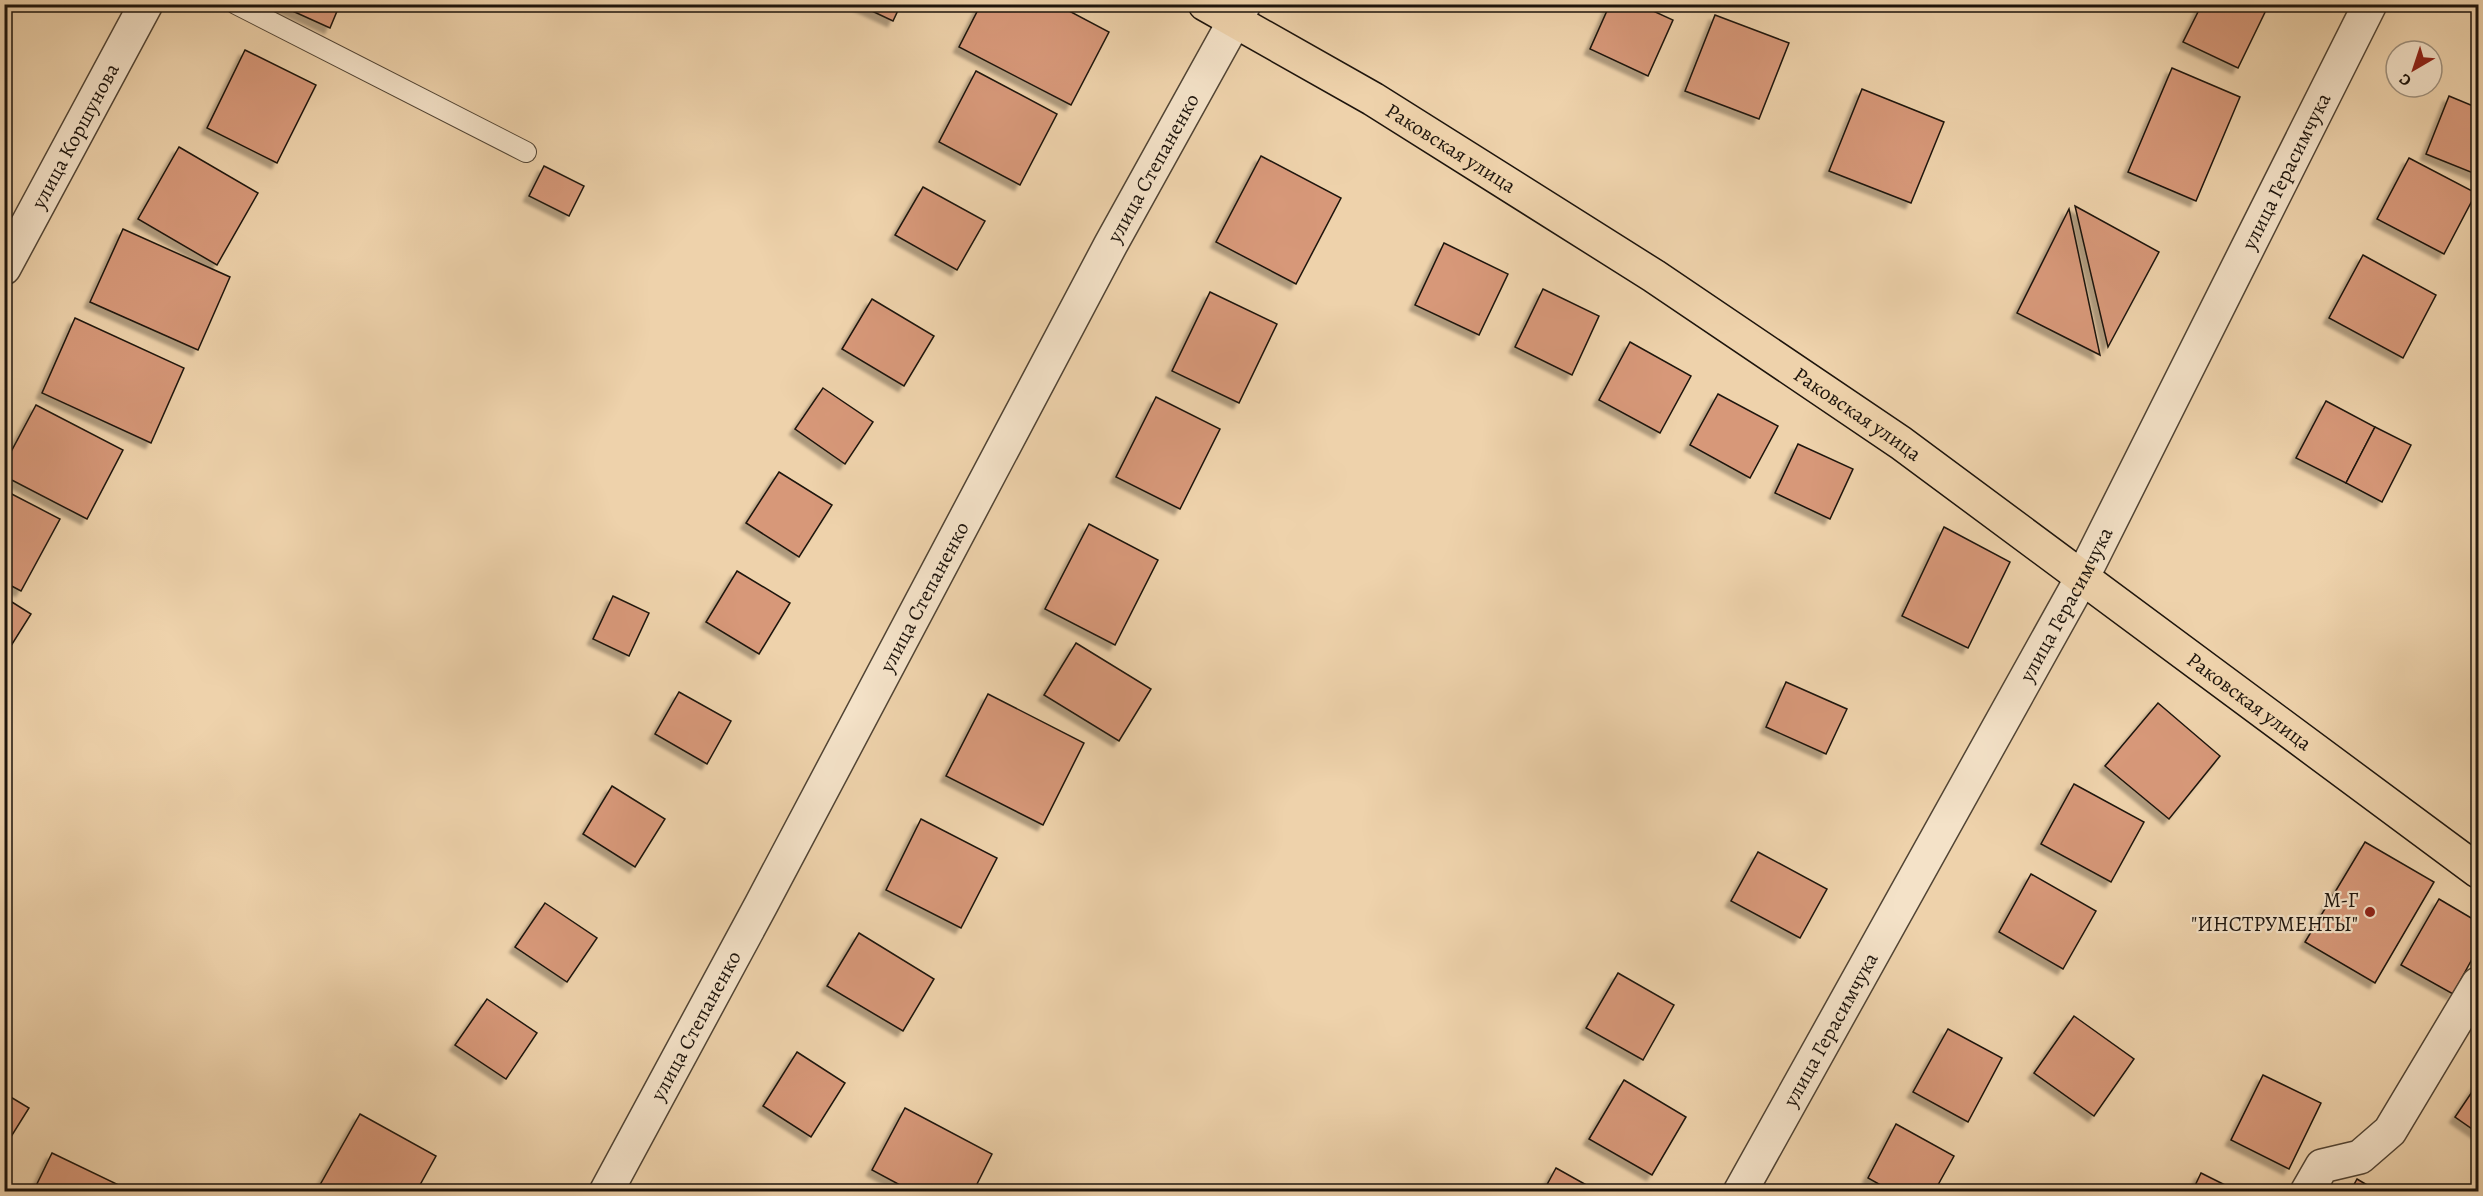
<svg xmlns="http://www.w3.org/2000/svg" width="2483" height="1196" font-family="Alegreya,serif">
	<defs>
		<filter id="shadow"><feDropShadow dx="-5.5" dy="5.5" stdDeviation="1.5" flood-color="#0004"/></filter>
	</defs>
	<rect width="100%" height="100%" fill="#eed2ab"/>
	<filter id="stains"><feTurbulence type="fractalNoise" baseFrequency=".00333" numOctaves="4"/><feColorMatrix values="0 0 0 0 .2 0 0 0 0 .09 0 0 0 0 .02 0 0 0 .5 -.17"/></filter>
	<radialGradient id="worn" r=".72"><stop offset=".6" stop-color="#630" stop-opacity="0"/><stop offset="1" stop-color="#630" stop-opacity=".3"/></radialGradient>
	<g fill="#d79879" stroke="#1d140c" stroke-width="1.5" filter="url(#shadow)">
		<polygon points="277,4 340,4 330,28"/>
		<polygon points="857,4 901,4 893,21"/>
		<polygon points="981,4 1056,4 1109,32 1071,105 959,47"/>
		<polygon points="1610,4 1638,4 1673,20 1648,76 1590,49"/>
		<polygon points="2202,4 2269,4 2238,68 2183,42"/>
		<polygon points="1715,15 1789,43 1759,119 1685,91"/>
		<polygon points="245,50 316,85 277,163 207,128"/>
		<polygon points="2172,68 2240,97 2196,201 2128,172"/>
		<polygon points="976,71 1057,114 1020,185 939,142"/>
		<polygon points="1862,89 1944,122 1911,203 1829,171"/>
		<polygon points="2449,96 2478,108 2478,175 2426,154"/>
		<polygon points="179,147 258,193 217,265 138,219"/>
		<polygon points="1261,156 1341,198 1296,284 1216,242"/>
		<polygon points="2409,158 2476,193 2444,254 2377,219"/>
		<polygon points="544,166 584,186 569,216 529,196"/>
		<polygon points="923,187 985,221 957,270 895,235"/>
		<polygon points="2075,206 2159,252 2108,347"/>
		<polygon points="2069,209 2100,355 2017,313"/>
		<polygon points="123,229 230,277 198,350 90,302"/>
		<polygon points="1444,243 1508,274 1479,335 1415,305"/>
		<polygon points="2363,255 2436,295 2403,358 2329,318"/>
		<polygon points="1543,289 1599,316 1572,375 1515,347"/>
		<polygon points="1210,292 1277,324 1239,403 1172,371"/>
		<polygon points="872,299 934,336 904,386 842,349"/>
		<polygon points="75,318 184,368 151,443 42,393"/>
		<polygon points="1630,342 1691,376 1660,433 1599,400"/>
		<polygon points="823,388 873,422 845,464 795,429"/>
		<polygon points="1718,394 1778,426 1750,478 1690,445"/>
		<polygon points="1156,397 1220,429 1180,509 1116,477"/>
		<polygon points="2326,401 2375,427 2346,483 2296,458"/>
		<polygon points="36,405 123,450 87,519 4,476 4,465"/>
		<polygon points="2375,427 2411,445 2382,502 2346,483"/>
		<polygon points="1798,444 1853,469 1830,519 1775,493"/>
		<polygon points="779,472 832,505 799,557 746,523"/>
		<polygon points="4,490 60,519 21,591 4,582"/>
		<polygon points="1089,524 1158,560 1115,645 1045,609"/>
		<polygon points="1944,527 2010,562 1968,648 1902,616"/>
		<polygon points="737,571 790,603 759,654 706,622"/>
		<polygon points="613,596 649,613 629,656 593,639"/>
		<polygon points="4,597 31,614 4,657"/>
		<polygon points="1076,643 1151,689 1119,741 1044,695"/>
		<polygon points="1786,682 1847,709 1826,754 1766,727"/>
		<polygon points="679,692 731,721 707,764 655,734"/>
		<polygon points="988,694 1084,743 1043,825 946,776"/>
		<polygon points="2158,703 2220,756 2169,819 2105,766"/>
		<polygon points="2074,784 2144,822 2111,882 2041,844"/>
		<polygon points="612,786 665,819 635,867 583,834"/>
		<polygon points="921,819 997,858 961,928 886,890"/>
		<polygon points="2365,842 2434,882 2375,983 2305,942"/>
		<polygon points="1758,852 1827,889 1800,938 1731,901"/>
		<polygon points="2031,874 2096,911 2063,969 1999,932"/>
		<polygon points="2439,899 2478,922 2478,948 2453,994 2401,965"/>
		<polygon points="545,903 597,938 567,982 515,947"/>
		<polygon points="859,933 934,979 903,1031 827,986"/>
		<polygon points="1618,973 1674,1005 1643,1060 1586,1028"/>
		<polygon points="487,999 537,1033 506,1079 455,1045"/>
		<polygon points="2074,1016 2134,1059 2094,1116 2034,1073"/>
		<polygon points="1948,1029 2002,1058 1968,1122 1913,1092"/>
		<polygon points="797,1052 845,1083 811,1137 763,1106"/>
		<polygon points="2263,1075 2321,1103 2289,1169 2231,1140"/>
		<polygon points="1624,1080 1686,1117 1652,1175 1589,1139"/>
		<polygon points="2478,1083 2478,1133 2455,1117"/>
		<polygon points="4,1093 29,1108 4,1148"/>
		<polygon points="905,1108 992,1154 973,1192 913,1192 872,1170"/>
		<polygon points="360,1114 436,1156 416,1192 316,1192"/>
		<polygon points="1896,1124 1954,1156 1934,1192 1893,1192 1868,1178"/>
		<polygon points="52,1153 125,1188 123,1192 33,1192"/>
		<polygon points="1556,1168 1599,1192 1543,1192"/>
		<polygon points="2201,1173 2239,1192 2192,1192"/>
		<polygon points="2357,1179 2379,1192 2350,1192"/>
	</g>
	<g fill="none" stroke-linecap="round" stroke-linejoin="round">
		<defs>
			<polyline id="service" points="236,4 526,152"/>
			<g id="minor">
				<path id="s1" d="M4 268 146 4"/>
				<path id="s2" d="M606 1192 761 905 1111 244 1244 4"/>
				<path id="s3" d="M1740 1192 2083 576 2370 4"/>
				<polyline points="2307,1192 2322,1166 2360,1157 2390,1131 2478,984"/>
			</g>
			<g id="primary">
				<path id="s4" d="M1205 4 1373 99 1654 276 1901 443 2478 871"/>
			</g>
		</defs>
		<use href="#service" stroke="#514434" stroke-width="22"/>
		<use href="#minor" stroke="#514434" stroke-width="36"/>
		<use href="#primary" stroke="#1d140c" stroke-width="36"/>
		<use href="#service" stroke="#f4e2c8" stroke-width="20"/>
		<use href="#minor" stroke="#f4e2c8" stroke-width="33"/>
		<use href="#primary" stroke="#eed2ab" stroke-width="33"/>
	</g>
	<circle fill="#8f2418" stroke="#f4e2c8" stroke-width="2" cx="2370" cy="912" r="6"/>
	<g text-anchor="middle" stroke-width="4.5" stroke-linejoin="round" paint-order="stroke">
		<g font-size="21" fill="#1d140c" stroke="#f4e2c8">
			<text dy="7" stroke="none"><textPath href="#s1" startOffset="150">улица Коршунова</textPath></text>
			<text dy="7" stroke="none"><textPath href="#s4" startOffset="285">Раковская улица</textPath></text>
			<text dy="7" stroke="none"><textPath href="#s2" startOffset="1161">улица Степаненко</textPath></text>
			<text dy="7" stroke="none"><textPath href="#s3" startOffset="1158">улица Герасимчука</textPath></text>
			<text dy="7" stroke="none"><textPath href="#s4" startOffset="771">Раковская улица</textPath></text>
			<text dy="7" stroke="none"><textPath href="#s2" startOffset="675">улица Степаненко</textPath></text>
			<text dy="7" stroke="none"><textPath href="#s3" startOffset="672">улица Герасимчука</textPath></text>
			<text dy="7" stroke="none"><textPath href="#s4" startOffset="1257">Раковская улица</textPath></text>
			<text dy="7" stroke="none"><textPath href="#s2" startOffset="189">улица Степаненко</textPath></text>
			<text dy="7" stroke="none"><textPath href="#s3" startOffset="186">улица Герасимчука</textPath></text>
		</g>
		<g font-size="21" fill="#1d140c" stroke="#f4e2c8" text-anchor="end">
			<text x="2358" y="907">М-Г<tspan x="2358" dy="24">"ИНСТРУМЕНТЫ"</tspan></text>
		</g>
	</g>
	<rect width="2483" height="1196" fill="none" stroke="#eed2ab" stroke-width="24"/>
	<rect x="6" y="6" width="2471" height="1184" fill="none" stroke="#1d140c" stroke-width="3"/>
	<rect x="12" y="12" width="2459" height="1172" fill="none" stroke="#1d140c" stroke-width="1.5"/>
	<g transform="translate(2414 69) rotate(219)"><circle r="28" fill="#f4e2c8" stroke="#9e907d" stroke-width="1.5"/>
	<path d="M0-4.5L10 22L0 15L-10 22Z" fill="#8f2418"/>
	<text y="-9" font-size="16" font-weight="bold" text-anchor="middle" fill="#1d140c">С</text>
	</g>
	<rect width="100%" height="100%" filter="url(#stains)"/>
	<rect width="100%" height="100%" fill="url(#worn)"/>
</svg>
